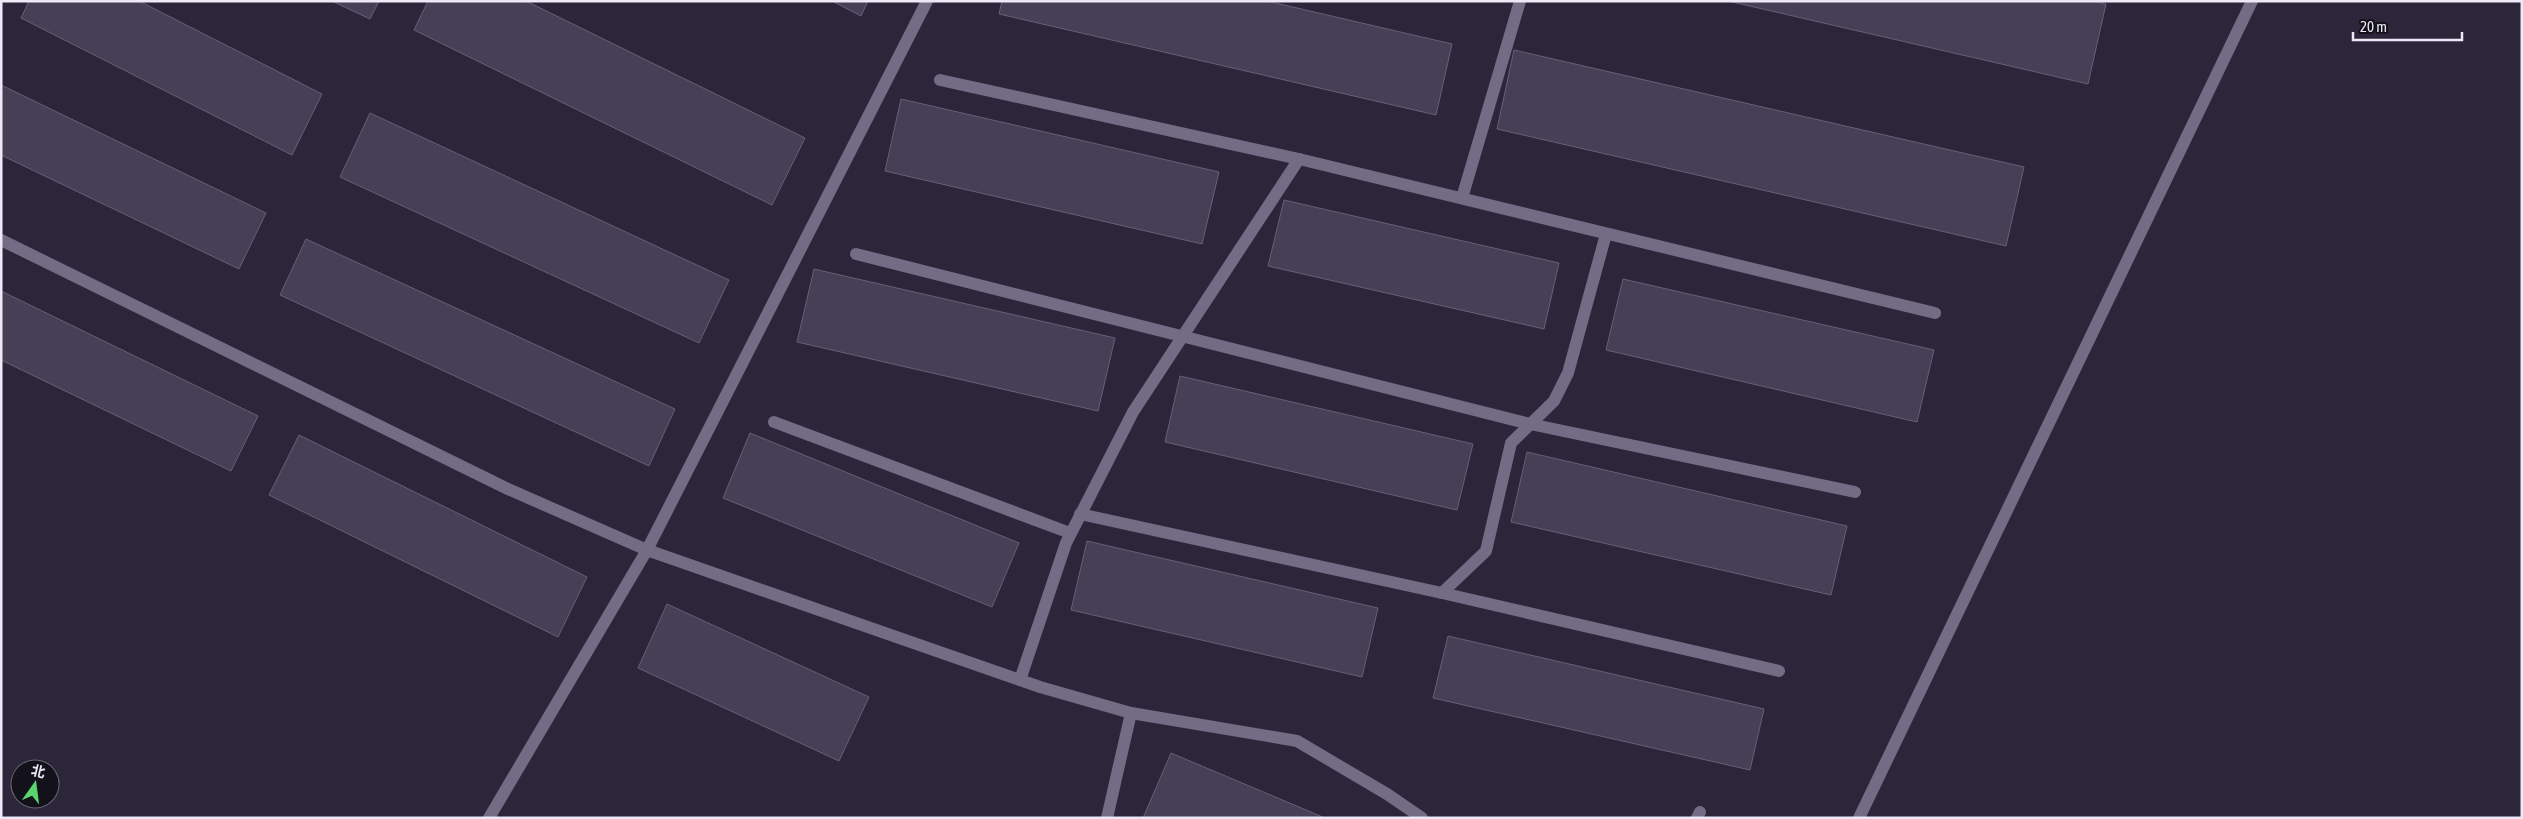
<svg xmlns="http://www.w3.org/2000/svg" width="2523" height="819" font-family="'Asap Condensed','Noto Sans SC',sans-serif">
	<rect width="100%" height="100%" fill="#2b263a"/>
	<g fill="#464056" stroke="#666078">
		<polygon points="29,1 139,1 322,94 292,155 21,18"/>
		<polygon points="332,1 379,1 370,19"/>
		<polygon points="428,1 526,1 805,138 772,205 414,30"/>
		<polygon points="832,1 868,1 861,16"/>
		<polygon points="1002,1 1267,1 1452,44 1436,115 999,14"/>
		<polygon points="1728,1 2095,1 2106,4 2088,84"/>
		<polygon points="1514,50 2024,167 2006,246 1497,129"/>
		<polygon points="1,85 266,213 239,269 1,155"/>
		<polygon points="901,99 1219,172 1202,244 885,171"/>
		<polygon points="370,113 729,280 699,343 340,177"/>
		<polygon points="1284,200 1559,263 1544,329 1268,266"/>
		<polygon points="306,239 675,409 649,466 280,295"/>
		<polygon points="814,269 1115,338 1098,411 797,342"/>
		<polygon points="1623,279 1934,350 1917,422 1606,350"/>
		<polygon points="1,291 258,416 231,471 1,360"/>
		<polygon points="1180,376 1473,444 1457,510 1165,442"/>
		<polygon points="750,433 1019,543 992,607 723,498"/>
		<polygon points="299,435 587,577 558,637 269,495"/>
		<polygon points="1527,452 1847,526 1831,595 1511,522"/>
		<polygon points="1087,541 1378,608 1362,677 1071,610"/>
		<polygon points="667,604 869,697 839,761 638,668"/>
		<polygon points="1448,636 1764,709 1750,770 1433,698"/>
		<polygon points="1171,753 1325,818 1143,818"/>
	</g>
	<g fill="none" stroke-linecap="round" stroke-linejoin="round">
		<g stroke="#726c85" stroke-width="12">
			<polyline points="940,80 1299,159 1935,313"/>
			<polyline points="1462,198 1520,1"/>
			<polyline points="1,240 508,489 647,550 1040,687 1131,713 1297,741 1387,794 1422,818"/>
			<polyline points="856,254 1530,424 1855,492"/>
			<polyline points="774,422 1070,533"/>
			<polyline points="1080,514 1442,593 1779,671"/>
			<polyline points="1442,593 1486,551 1511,443 1554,401 1568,373 1606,234"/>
			<polyline points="1020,680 1066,543 1133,412 1299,159"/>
			<polyline points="489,818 647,550 927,1"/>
			<polyline points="1107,818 1131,713"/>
			<polyline points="1697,818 1700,812"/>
			<polyline points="1859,818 2252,1"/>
		</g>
	</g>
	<rect width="2523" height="819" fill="none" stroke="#ede9f7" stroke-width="5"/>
	<g transform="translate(35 784) rotate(14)"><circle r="24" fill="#13111a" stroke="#6a6772"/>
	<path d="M0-4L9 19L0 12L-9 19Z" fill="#5ad56e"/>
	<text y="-8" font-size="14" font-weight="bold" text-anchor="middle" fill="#ede9f7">北</text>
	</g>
	<path d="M2353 32v8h109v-8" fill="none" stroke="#ede9f7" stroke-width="2.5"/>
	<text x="2360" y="32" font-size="15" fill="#ede9f7" stroke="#13111a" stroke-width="4" paint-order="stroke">20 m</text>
</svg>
